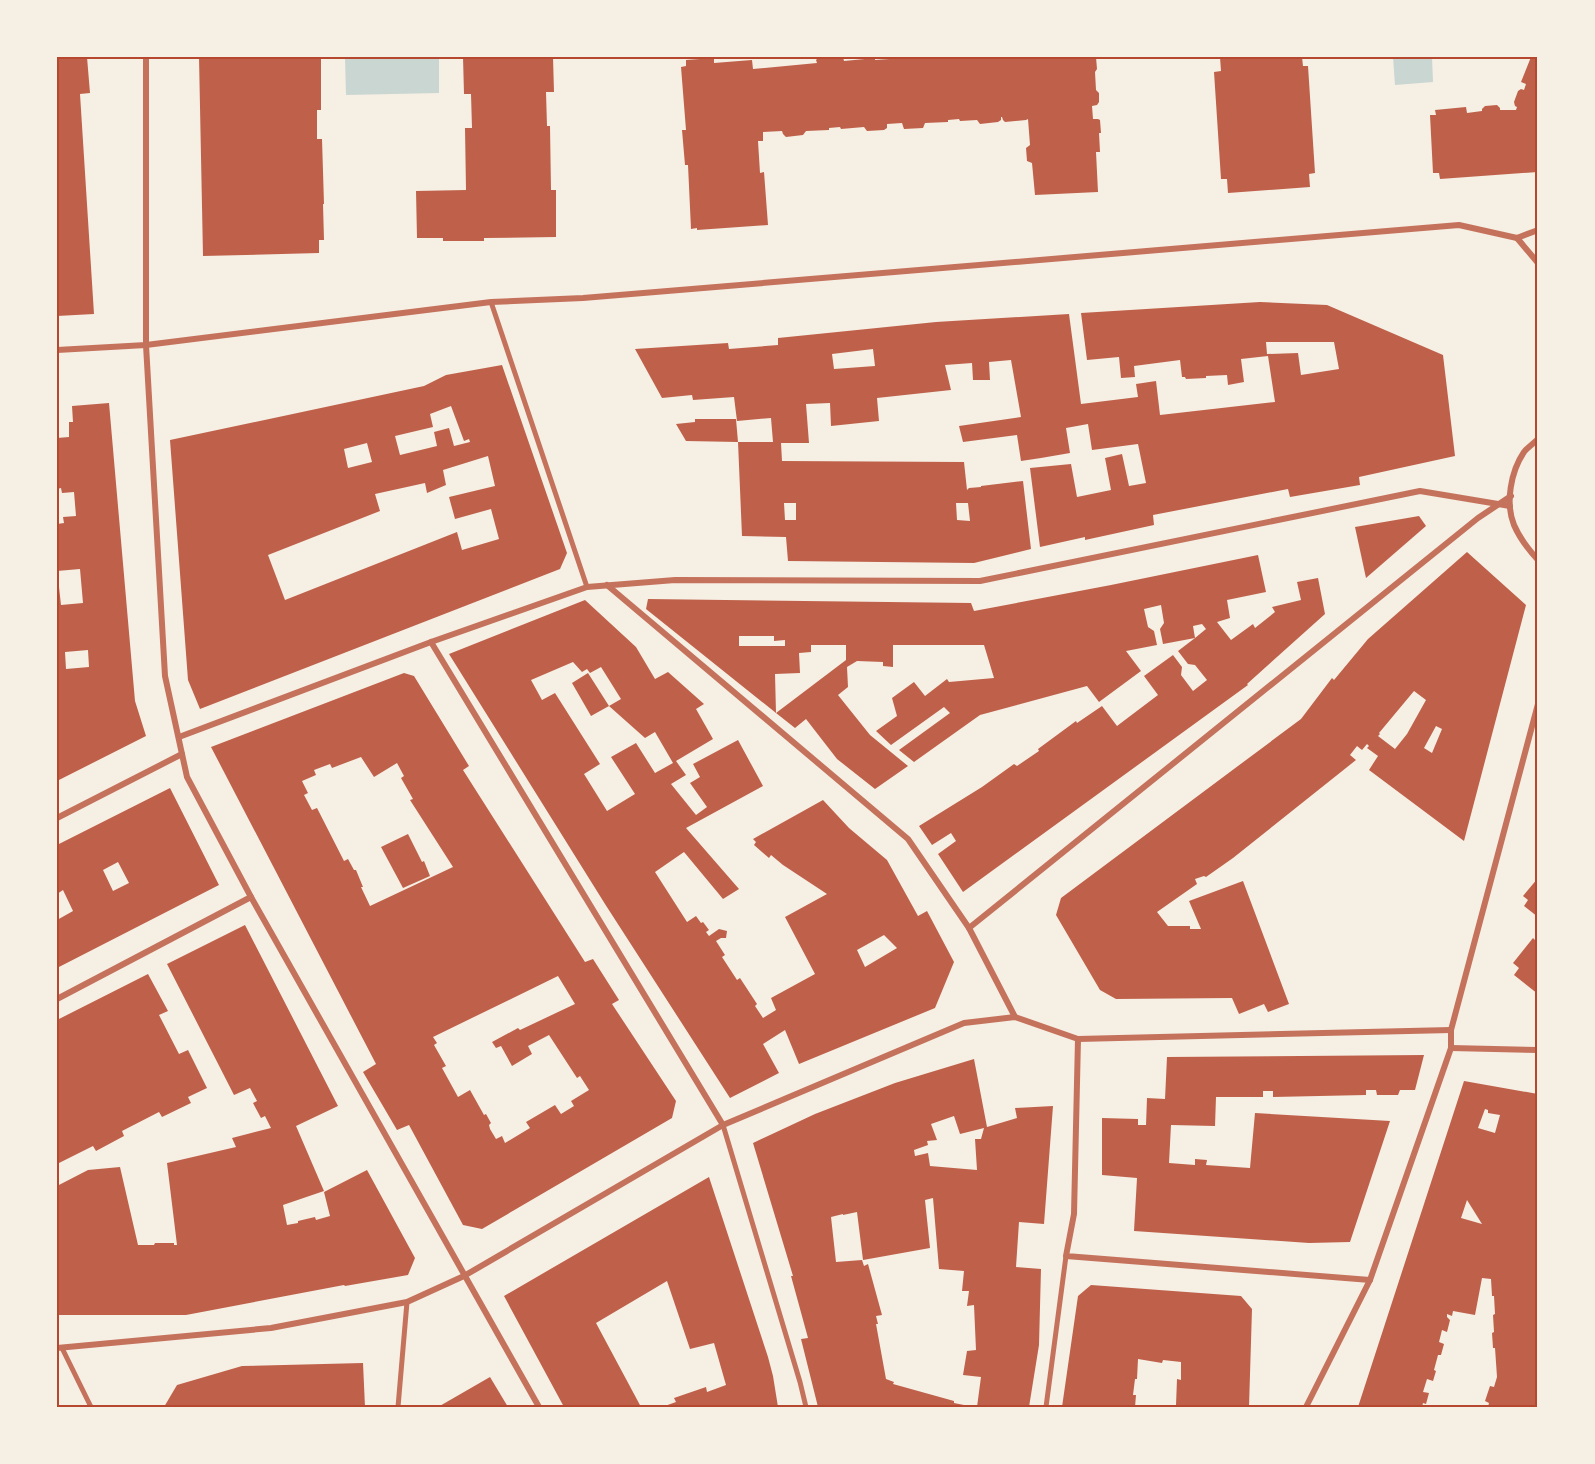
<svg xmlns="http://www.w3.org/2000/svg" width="1595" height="1464" font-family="Quicksand,sans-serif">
	<rect width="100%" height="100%" fill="#f6efe4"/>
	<g fill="#c9d6d2">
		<polygon points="345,57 439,57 439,93 346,95"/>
		<polygon points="1393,57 1432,57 1433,82 1395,85"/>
	</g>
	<g fill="#bf614a" fill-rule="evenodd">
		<polygon points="57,57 87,57 90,93 80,94 94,314 57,316"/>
		<polygon points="199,57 321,57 321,110 317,110 317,139 322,139 324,204 323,204 324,240 319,240 319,253 203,256"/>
		<polygon points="463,57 553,57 554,92 546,92 547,126 550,126 551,190 556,190 556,237 484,238 484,241 443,241 443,238 417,238 416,191 466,190 465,128 472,128 471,94 464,94"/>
		<polygon points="827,57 843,57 844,61 875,58 875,60 904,58 904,57 1096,57 1097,69 1095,72 1096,90 1099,93 1099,102 1097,105 1092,106 1093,119 1098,119 1100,120 1101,133 1099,133 1100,152 1096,152 1098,192 1035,195 1032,163 1027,161 1026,148 1030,145 1028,119 1026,120 1005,122 1003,120 1002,117 1001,117 1001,120 998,122 980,124 977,120 960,121 959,119 948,120 948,122 925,123 923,128 904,129 902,123 887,124 887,128 884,130 867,131 864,127 841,129 840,127 829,128 829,130 806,131 803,135 786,137 783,134 782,131 763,132 763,141 758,141 760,173 764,172 768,225 697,230 697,228 691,229 688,165 685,165 682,130 686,130 681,67 686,66 686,60 714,58 714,63 752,60 753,69 817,63 816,60 818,58"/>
		<polygon points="1220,57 1302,57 1303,66 1308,66 1315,173 1309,174 1310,187 1228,193 1227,179 1221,179 1214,72 1221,71"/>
		<polygon points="1531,57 1538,57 1538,172 1440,179 1439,173 1433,173 1430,115 1436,115 1435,110 1466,107 1467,113 1482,111 1482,109 1485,106 1497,105 1500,108 1500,110 1516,110 1517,107 1515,106 1514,102 1518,91 1521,89 1524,90 1526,84 1521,82"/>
		<path d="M1260 302 1327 305 1443 355 1455 456 1359 477 1360 485 1290 497 1288 489 1153 515 1154 525 1085 540V537L1040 547 1030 468 1071 464 1077 497 1111 490 1105 458 1122 454 1129 486 1146 483 1138 444 1092 450 1088 424 1066 428 1070 453 1041 458 1021 461 1017 435 963 442 959 426 1021 417 1011 360 989 362 990 380H973L972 363 945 365 951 390 877 398 879 421 831 426 830 403 806 404 809 443H781L782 461 964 462 967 490 969 488 981 487V486L1023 481 1031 549 974 563 788 561 786 537 742 536 738 442H773L771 418 737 421 734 397 693 400 692 395 662 398 635 349 728 343 729 349 778 345V338L936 322 1069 314 1081 404 1138 397 1136 384 1156 381 1160 415 1275 402 1268 356 1241 359 1244 382 1228 385 1227 375 1206 376V378L1186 379 1185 377H1182L1180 360 1134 366 1135 377 1121 378 1119 357 1087 360 1081 313ZM1266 342H1334L1339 369 1301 375 1298 353 1267 354ZM873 349 875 366 834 369 832 354ZM784 503H796V520H785ZM956 503H968L970 521 957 520Z"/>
		<path d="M502 365 567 553 560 569 200 709 188 680 170 440 424 386 446 375ZM451 406 464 441 469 439 470 442 454 446 449 428 434 432 437 446 400 455 395 436 433 427 430 414ZM367 443 372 462 348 468 344 449ZM488 456 495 486 449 497 455 519 491 509 499 539 462 550 457 532 285 600 268 555 380 511 375 494 425 483 427 493 446 485 443 470Z"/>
		<path d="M109 403 135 701 146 736 57 781V587H59L61 605 83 603 80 569 57 571V524L64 523 63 517 76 516 74 492 62 493 61 488 57 489V438L69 437V422H73L72 406ZM88 650 89 667 66 669 65 652Z"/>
		<polygon points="695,419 736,419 738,442 686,441 676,424 695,422"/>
		<polygon points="1419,516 1426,526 1366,578 1355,527"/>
		<path d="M1467 552 1526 605 1464 841 1369 770 1378 756 1367 748 1369 746 1367 744 1362 750 1357 746 1350 755 1356 760 1233 858 1206 877 1204 876 1195 879 1197 884 1157 912 1168 926H1190V929H1201L1189 901 1243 881 1289 1004 1268 1012 1264 1004 1239 1014 1232 998 1116 999 1100 990 1056 915 1061 898 1301 719 1332 678 1334 680 1368 639ZM1414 691 1426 700 1407 734 1395 749 1378 736 1380 734 1379 733ZM1436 726 1442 729 1432 753 1424 748Z"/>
		<path d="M1258 555 1266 592 1227 600 1230 618 1217 622 1231 640 1253 624 1255 628 1275 612 1272 607 1301 600 1297 582 1318 578 1325 614 1247 684 1248 685 963 892 938 854 956 841 951 833 932 845 919 826 982 787 1014 764 1017 766 1039 751 1038 749 1076 721 1077 723 1102 706 1117 726 1158 695 1144 676 1173 655 1182 667 1181 675 1193 691 1207 680 1195 665 1188 664 1178 651 1195 638 1163 644 1160 629 1164 623 1161 605 1144 609 1148 627 1154 631 1157 645 1126 651 1141 671 1099 702 1087 686 980 715 914 762 899 750 950 713 944 707 891 745 876 731 897 716 892 698 914 682 925 696 947 679 949 682 994 678 984 645H893V667L883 666V662L857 661 847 667 848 687 838 695 870 735 908 766 875 789 837 759 806 719 795 728 776 713 846 660V645H811V652L799 653 800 673 775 674 776 713 646 609 648 599 971 603 974 611 1111 585ZM1202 624 1206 629 1195 638 1193 626ZM739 636H774V641L785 640V646H739Z"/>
		<path d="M585 600 636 647 655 679 668 672 704 704 696 709 713 739 676 761 686 775 671 784 696 815 707 807 690 783 700 777 693 764 738 740 763 786 686 828 739 889 723 899 684 852 655 872 687 922 696 916 701 923 703 922 709 930 706 932 709 936 719 929 727 931 726 938H721L716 941 725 955 722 957 737 980 740 978 757 1004 755 1006 763 1018 776 1010 771 998 815 974 785 917 827 894 783 865 771 855 769 858 754 845 756 842 753 839 823 800 849 828 887 860 918 916 927 911 954 962 935 1008 799 1064 785 1030 763 1044 779 1073 730 1098 605 904 449 654ZM573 662 582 672 587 669 590 673 601 667 621 699 609 706 645 738 655 732 673 763 655 773 636 743 611 757 635 794 607 811 584 774 600 764 555 693 542 700 531 680ZM884 935 897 948 865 967 857 950Z"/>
		<path d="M404 673 414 676 469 766 463 770 585 962 593 959 619 1000 612 1004 676 1101 672 1118 482 1229 463 1225 409 1125 397 1130 363 1072 376 1064 211 747ZM361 757 374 777 397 763 404 776 401 778 413 799 410 800 453 867 370 906 361 887H363L356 870H354L348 859 344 861 317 808 312 810 304 795 308 793 302 781 316 775 314 770 330 764 332 768ZM558 976 575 1004 520 1030 518 1028 492 1042 496 1048 501 1046 512 1066 532 1054 528 1046 549 1035 577 1078 580 1076 589 1090 571 1101 574 1106 561 1114 555 1105 526 1122 530 1128 505 1143 502 1136 496 1139 490 1129 489 1125 491 1123 486 1114 484 1115 470 1090 458 1097 442 1068 446 1066 434 1045 437 1043 433 1037Z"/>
		<polygon points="588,673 609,706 591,716 572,683"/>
		<path d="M170 788 219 885 57 968V920L73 911 63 890 57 894V845ZM118 862 129 883 113 891 103 870Z"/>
		<polygon points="408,834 422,862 424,861 430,876 403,888 381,847"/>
		<polygon points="1538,878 1538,917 1524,906 1528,900 1523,896"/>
		<polygon points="245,925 338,1106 296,1126 324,1191 283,1205 287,1225 298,1223 298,1221 315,1217 316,1220 330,1216 324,1192 367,1170 415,1258 408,1275 345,1286 344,1285 186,1315 57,1315 57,1186 88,1170 120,1167 138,1245 154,1245 155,1243 174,1243 174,1245 177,1245 167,1163 236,1147 232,1138 271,1128 265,1116 261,1118 253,1103 257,1101 250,1088 234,1095 167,964"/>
		<polygon points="1533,938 1538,943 1538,994 1514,975 1519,968 1513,963"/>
		<polygon points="148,974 168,1011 159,1015 179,1054 188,1050 207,1088 188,1097 191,1103 162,1117 159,1112 122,1131 124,1136 96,1151 93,1146 57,1164 57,1020"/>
		<polygon points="1424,1055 1415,1090 1400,1090 1398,1095 1377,1095 1376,1090 1366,1090 1366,1095 1273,1097 1273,1091 1263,1091 1263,1097 1216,1097 1215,1126 1171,1125 1169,1163 1195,1165 1195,1159 1207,1160 1206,1165 1250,1168 1255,1113 1390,1121 1350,1242 1309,1243 1134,1231 1137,1178 1102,1175 1102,1118 1138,1119 1138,1125 1146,1125 1147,1098 1165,1099 1167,1057"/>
		<path d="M974 1059 987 1127 1017 1118 1015 1108 1053 1106 1044 1224 1019 1222 1016 1267 1041 1269 1039 1345 1029 1407H977L981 1377 963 1375 967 1351 976 1350 974 1305 967 1306 969 1291H962L964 1271 939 1269 933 1198 925 1200 930 1248 863 1260 857 1212 843 1215V1214L831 1217 836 1262 862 1260 864 1266 868 1264 882 1315 876 1316 878 1324H876L886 1379 894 1382 893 1384 954 1401V1403L969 1406V1407H818L801 1339 808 1338 791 1276H793L753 1143 815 1114 895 1083ZM954 1116 960 1134 984 1128 981 1139H975L977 1170 930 1166 928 1153 915 1156 914 1150 928 1145 927 1141 937 1140 931 1124Z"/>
		<path d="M1464 1081 1538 1094V1407H1488L1489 1403 1485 1401 1490 1386 1494 1387 1497 1377 1495 1348H1493L1492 1333 1494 1332 1493 1315 1495 1314 1494 1296H1492L1491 1279 1482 1278 1475 1315 1453 1311 1452 1316 1447 1314V1317L1450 1320 1447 1332 1442 1330 1439 1342 1444 1344 1441 1355H1438L1434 1370 1436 1371 1433 1381 1427 1379 1423 1392 1429 1393 1426 1404 1423 1403 1422 1407H1358ZM1485 1109 1488 1110V1113L1500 1115 1495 1133 1478 1128ZM1467 1200 1482 1224 1461 1218Z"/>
		<polygon points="709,1177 768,1357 773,1376 778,1407 662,1407 676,1402 674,1398 706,1387 707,1392 726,1385 714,1343 690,1349 667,1281 596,1323 641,1407 564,1407 504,1296"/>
		<polygon points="1091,1285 1241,1296 1252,1309 1249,1407 1180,1407 1180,1406 1176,1405 1177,1379 1181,1380 1181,1362 1163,1360 1162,1363 1138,1359 1137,1379 1135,1379 1133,1395 1136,1395 1135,1407 1062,1407 1078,1296"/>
		<polygon points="363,1363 365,1407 164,1407 177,1385 242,1366"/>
		<polygon points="490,1377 508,1407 438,1407"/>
	</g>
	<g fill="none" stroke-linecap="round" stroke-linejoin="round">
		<g stroke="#c5725c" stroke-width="5">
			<polyline points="491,302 587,587"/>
			<polyline points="723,1125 800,1382 806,1407"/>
			<polyline points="62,1348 91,1407"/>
			<polyline points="398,1407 407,1302"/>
			<polyline points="1046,1407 1066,1256"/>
		</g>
		<g stroke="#c5725c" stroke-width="6">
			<polyline points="146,57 146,345 165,676 187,777 251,897 539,1407"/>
			<polyline points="1517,238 1538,263"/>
			<polyline points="1517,238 1538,230"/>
			<polyline points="57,350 146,345 491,302 583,298 1459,225 1517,238"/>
			<path d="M1538 439C1534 443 1528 447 1524 452 1511 471 1505 503 1514 525 1520 539 1528 549 1538 560"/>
			<polyline points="607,585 908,839 969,928 1015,1017"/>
			<polyline points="431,642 723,1125"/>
			<polyline points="179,737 431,642 587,587 675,580 980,581 1420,491 1510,506"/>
			<polyline points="57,818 182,754"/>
			<polyline points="969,928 1478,518 1511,496"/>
			<polyline points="57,999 251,897"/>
			<polyline points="1078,1039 1074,1214 1066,1256 1370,1280"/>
			<polyline points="1451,1048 1538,1050"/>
			<polyline points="57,1348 271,1328 407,1302 464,1276 723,1125 964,1023 1015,1017 1078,1039 1451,1030"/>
			<polyline points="1306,1407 1370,1280 1451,1048 1451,1030 1538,704"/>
		</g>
	</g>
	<rect width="1595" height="1464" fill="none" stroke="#f6efe4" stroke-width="117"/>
	<rect x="58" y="58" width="1478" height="1348" fill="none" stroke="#b5482f" stroke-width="2"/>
</svg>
